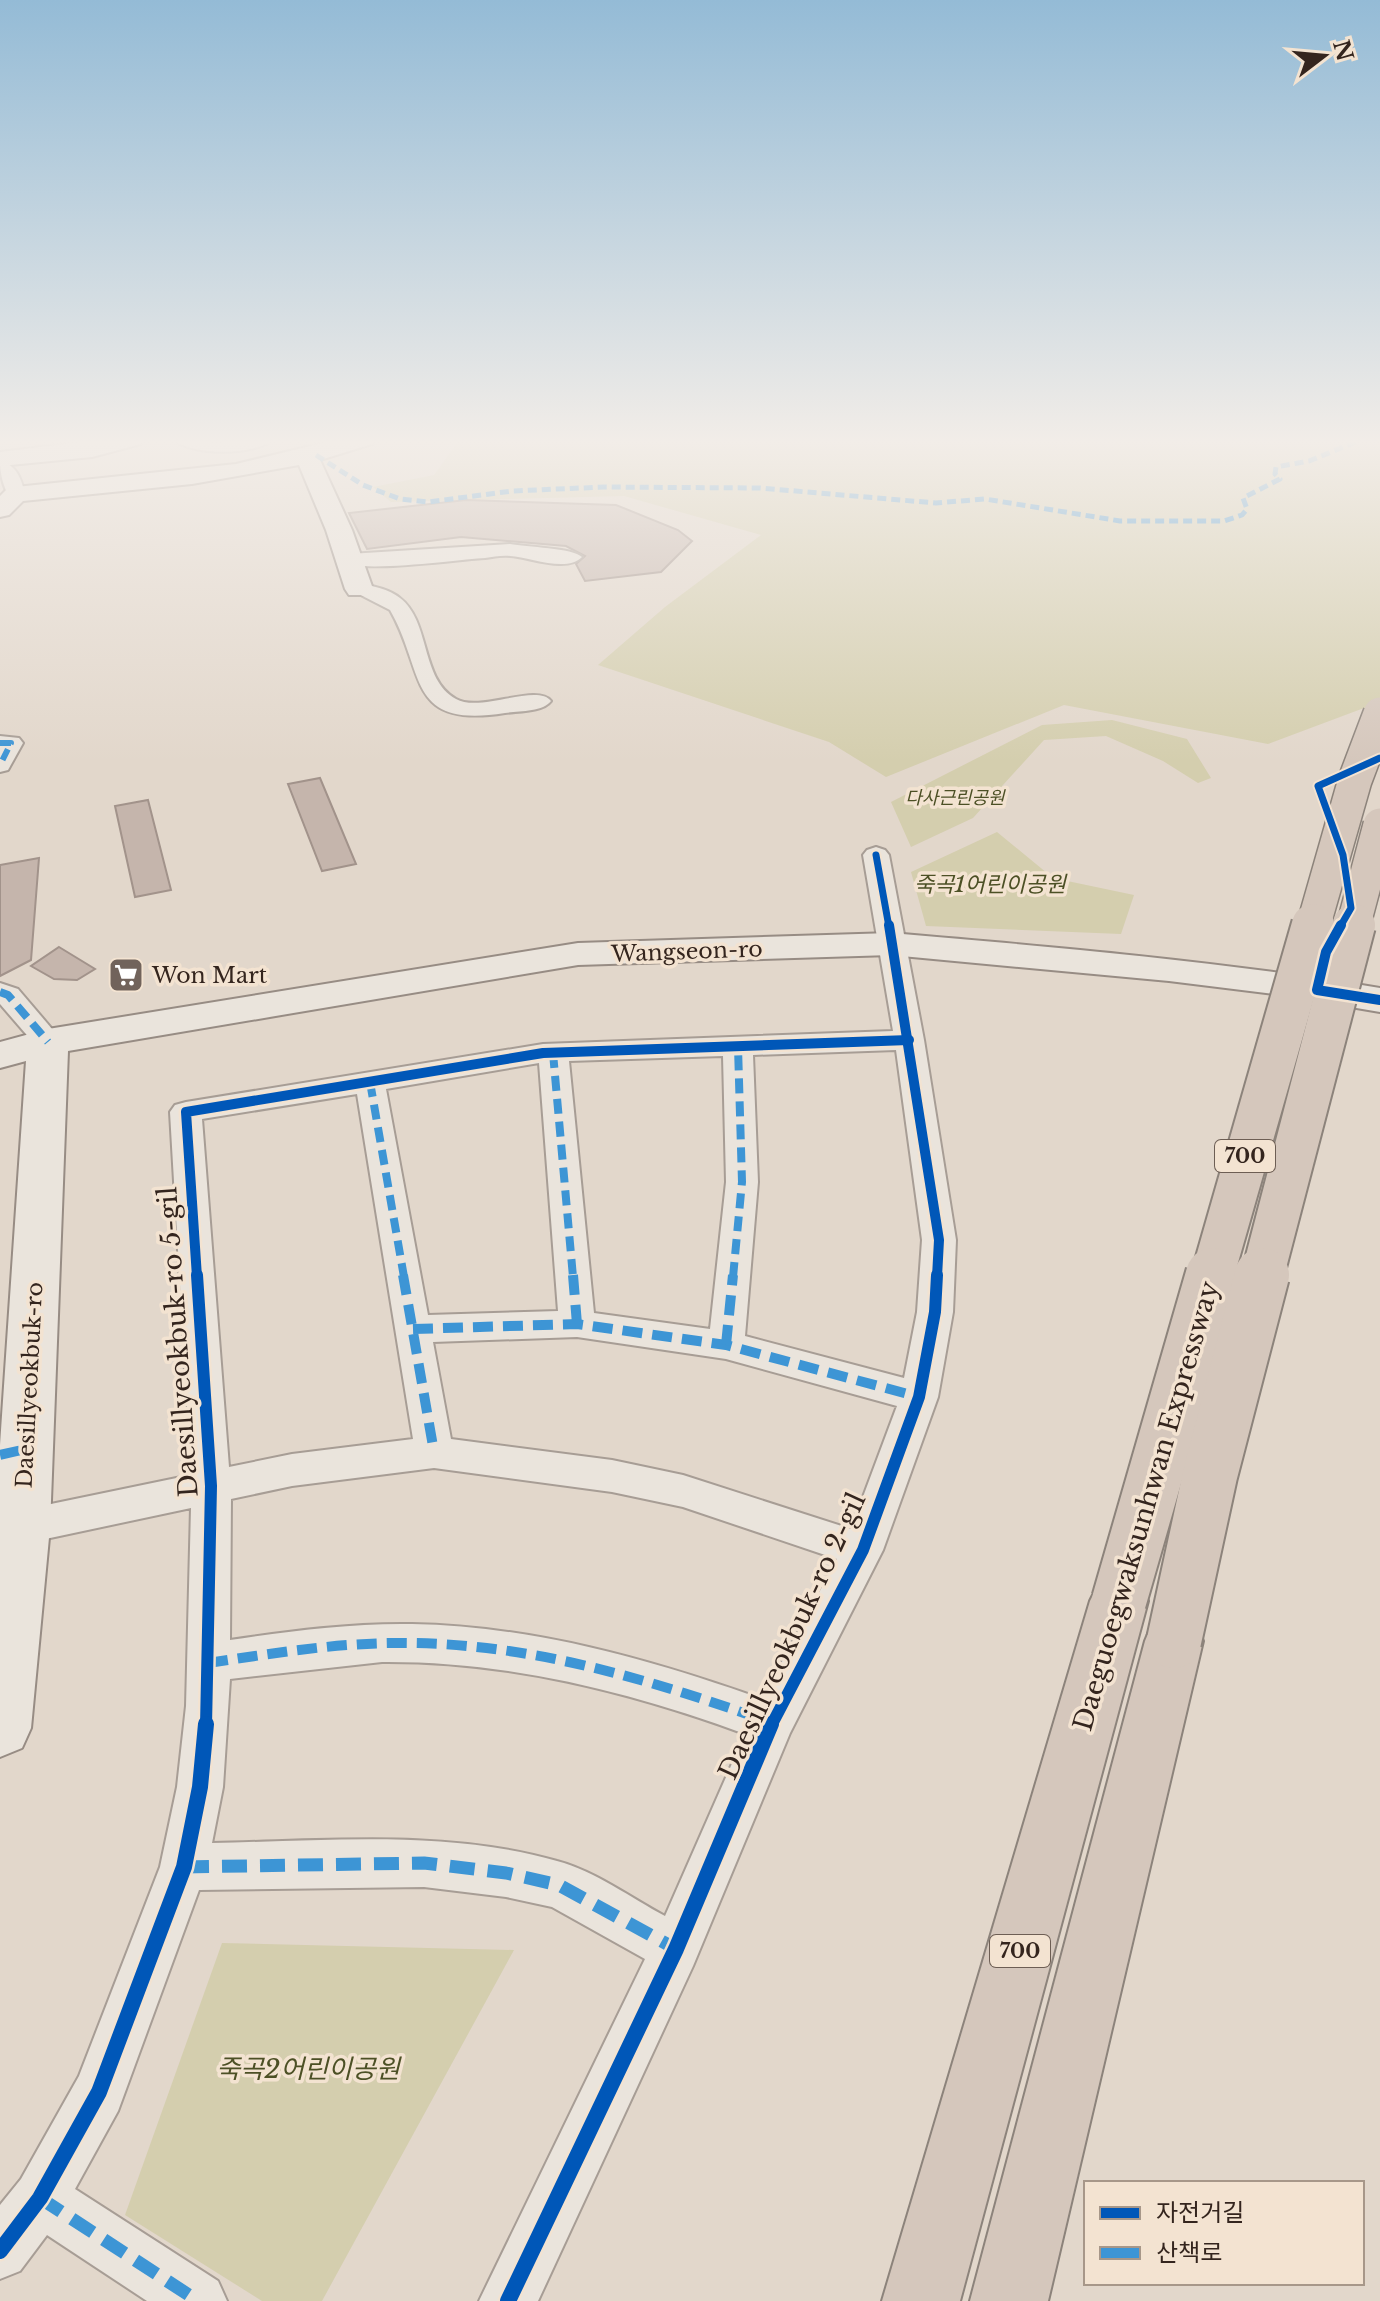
<svg xmlns="http://www.w3.org/2000/svg" width="1380" height="2301" font-family="'Libre Baskerville','Noto Sans KR',serif">
	<rect width="100%" height="100%" fill="#e2d7cb"/>
	<g fill="#d4ceae">
		<polygon points="460,439 1380,439 1380,702 1268,744 1064,705 886,777 829,742 598,665 665,607 761,535 624,496 391,502 373,487 434,475"/>
		<polygon points="1112,720 1187,739 1211,778 1198,783 1163,761 1106,736 1044,740 973,818 911,847 891,802 1042,725"/>
		<polygon points="997,832 1053,878 1134,895 1121,934 926,926 911,872"/>
		<polygon points="222,1943 514,1950 322,2301 262,2301 125,2215"/>
	</g>
	<g fill="#c5b5ac" stroke="#a2938b" stroke-width="2">
		<polygon points="466,500 616,505 678,530 692,541 661,572 585,581 576,564 585,556 566,546 461,537 367,549 349,513"/>
		<polygon points="320,778 356,864 322,871 288,784"/>
		<polygon points="148,800 171,890 135,897 115,806"/>
		<polygon points="39,858 31,960 0,976 0,865"/>
		<polygon points="59,947 95,969 77,980 54,979 31,966"/>
	</g>
	<g fill="none" stroke-linecap="round" stroke-linejoin="round">
		<defs>
			<g id="street">
				<path d="M171 439H200L216 444 239 439H275C253 456 193 456 171 439Z"/>
				<path d="M0 461C17 465 21 479 25 494L22 498H10C3 487 0 473 0 461Z"/>
				<path d="M510 544C526 547 573 548 582 557 567 573 529 557 510 556 502 555 493 557 485 558 461 559 353 575 339 560L349 554Z"/>
				<path d="M359 583C372 586 389 589 400 598 431 622 420 679 456 699 480 713 537 683 551 701 543 712 518 711 505 713 405 729 426 672 390 610L349 589Z"/>
				<polygon points="0,736 19,738 23,743 8,770 0,772"/>
				<path d="M876 847 885 850 889 855 924 1040 956 1240 953 1312 938 1397 883 1550 790 1733 693 1966 538 2301H479L645 1959 552 1907 506 1897 424 1887 199 1890 118 2111 75 2189 218 2281 227 2301H147L47 2235 20 2271 0 2279V2205L21 2179 79 2076 160 1867 177 1787 186 1706 191 1508 22 1544 8 1539 2 1527 8 1515 22 1510 191 1475 170 1112 175 1105 186 1102 543 1044 893 1031 863 855 867 850ZM896 1050 922 1240 917 1312 904 1378 745 1336 758 1182 753 1055ZM723 1056 726 1182 710 1329 594 1313 569 1061ZM539 1063 558 1311 428 1315 386 1089ZM357 1094 413 1439 292 1454 229 1467 202 1119ZM577 1337 726 1359 897 1406 851 1529 683 1475 612 1460 451 1439 433 1342ZM434 1468 612 1492 683 1507 837 1559 762 1699C649 1659 532 1626 412 1624 351 1623 290 1631 230 1640L231 1499 292 1486ZM382 1662C507 1661 628 1691 745 1734L665 1916C631 1898 595 1871 557 1861 446 1829 326 1841 212 1843L223 1787 230 1679Z"/>
				<polygon points="0,983 18,989 58,1036 63,1042 58,1048 48,1051 38,1048 0,1004"/>
			</g>
			<g id="secondary">
				<polygon points="105,439 144,439 141,444 92,457 0,466 0,452"/>
				<polygon points="339,439 375,439 372,444 320,460 352,530 373,589 369,595 349,595 345,589 326,530 299,465 192,484 23,501 9,515 0,517 0,496 7,489 16,487 236,464"/>
				<path d="M891 933C1055 947 1218 961 1380 988V1012L1274 994 1169 981 891 955 578 965 68 1051 50 1527 31 1728 22 1748 0 1757V1445L26 1061 0 1068V1042L48 1029 578 943Z"/>
			</g>
			<g id="highway">
				<polygon points="1119,1576 1139,1583 1148,1601 960,2301 882,2301 1090,1601 1099,1583"/>
				<polygon points="1174,1615 1195,1622 1203,1641 1048,2301 970,2301 1145,1641 1153,1622"/>
			</g>
		</defs>
		<use href="#street" stroke="#a79d95" stroke-width="4"/>
		<use href="#secondary" stroke="#978c84" stroke-width="4"/>
		<use href="#highway" stroke="#8c837b" stroke-width="4"/>
		<use href="#street" fill="#eae4dc" fill-rule="evenodd"/>
		<use href="#secondary" fill="#eae4dc" fill-rule="evenodd"/>
		<use href="#highway" fill="#d5c7bc" fill-rule="evenodd"/>
		<defs>
			<g id="highway-bridge-far2">
				<polyline points="1313,927 1355,780 1380,714"/>
				<polyline points="1353,927 1380,825"/>
			</g>
			<g id="highway-bridge-far1">
				<polyline points="1212,1277 1313,925"/>
				<polyline points="1262,1277 1354,925"/>
			</g>
			<g id="highway-bridge">
				<polyline points="1119,1601 1213,1275"/>
				<polyline points="1174,1641 1210,1475 1262,1275"/>
			</g>
		</defs>
		<use href="#highway-bridge-far2" stroke="#8c837b" stroke-width="36" stroke-linecap="butt"/>
		<use href="#highway-bridge-far1" stroke="#8c837b" stroke-width="46" stroke-linecap="butt"/>
		<use href="#highway-bridge" stroke="#8c837b" stroke-width="58" stroke-linecap="butt"/>
		<use href="#highway-bridge-far2" stroke="#d5c7bc" stroke-width="33"/>
		<use href="#highway-bridge-far1" stroke="#d5c7bc" stroke-width="42"/>
		<use href="#highway-bridge" stroke="#d5c7bc" stroke-width="54"/>
		<polyline stroke="#3d95d5" stroke-width="5" stroke-dasharray="9 5" stroke-linecap="butt" points="316,455 363,485 400,499 428,502 512,491 604,487 760,488 936,503 985,499 1120,521 1224,521 1242,515 1247,509 1243,498 1280,479 1275,474 1276,467 1309,461 1363,439"/>
		<polyline stroke="#3d95d5" stroke-width="6" stroke-dasharray="12 6" stroke-linecap="butt" points="0,743 11,743 0,765"/>
		<g stroke="#3d95d5" stroke-width="8" stroke-dasharray="15 8" stroke-linecap="butt">
			<polyline points="0,992 8,995 48,1042"/>
			<polyline points="553,1053 573,1277"/>
			<polyline points="370,1082 404,1277"/>
			<polyline points="733,1277 742,1182 738,1047"/>
		</g>
		<g stroke="#3d95d5" stroke-width="10" stroke-dasharray="20 10" stroke-linecap="butt">
			<polyline points="403,1275 434,1452"/>
			<polyline points="573,1275 577,1324"/>
			<polyline points="413,1329 577,1324 726,1345 919,1397"/>
			<polyline points="726,1345 733,1275"/>
			<polyline points="0,1455 26,1449"/>
			<path d="M208 1663C275 1653 341 1642 409 1643 534 1644 655 1681 772 1723"/>
		</g>
		<g stroke="#3d95d5" stroke-width="13" stroke-dasharray="25 13" stroke-linecap="butt">
			<polyline points="184,1867 424,1863 506,1873 559,1885 676,1949"/>
			<polyline points="40,2198 198,2301"/>
		</g>
		<defs>
			<g id="cycleway-far3">
				<polyline points="876,855 889,927"/>
				<polyline points="1340,927 1351,908 1343,855 1318,786 1380,758"/>
			</g>
			<g id="cycleway-far2">
				<polyline points="889,925 939,1240 937,1277"/>
				<polyline points="1341,925 1326,952 1317,990 1380,1000"/>
				<polyline points="197,1277 186,1112 543,1053 909,1040"/>
			</g>
			<g id="cycleway-far1">
				<polyline points="197,1275 211,1486 206,1726"/>
				<polyline points="771,1726 863,1550 919,1397 935,1312 937,1275"/>
			</g>
			<g id="cycleway">
				<polyline points="0,2251 40,2198 99,2092 184,1867 200,1787 206,1724"/>
				<polyline points="508,2301 676,1949 771,1724"/>
			</g>
		</defs>
		<use href="#cycleway-far3" stroke="#f3e3d1" stroke-width="11"/>
		<use href="#cycleway-far2" stroke="#f3e3d1" stroke-width="15"/>
		<use href="#cycleway-far1" stroke="#f3e3d1" stroke-width="17"/>
		<use href="#cycleway" stroke="#f3e3d1" stroke-width="21"/>
		<use href="#cycleway-far3" stroke="#0057b8" stroke-width="7"/>
		<use href="#cycleway-far2" stroke="#0057b8" stroke-width="10"/>
		<use href="#cycleway-far1" stroke="#0057b8" stroke-width="12"/>
		<use href="#cycleway" stroke="#0057b8" stroke-width="16"/>
	</g>
	<linearGradient id="sky" x2="0" y2="1"><stop stop-color="#94bbd6"/><stop offset="0.58" stop-color="#f2ede8"/><stop offset="1" stop-color="#f2ede8" stop-opacity="0"/></linearGradient>
	<rect width="1380" height="762" fill="url(#sky)"/>
	<defs>
		<symbol id="supermarket-square" viewBox="-11 -11 22 22"><rect x="-9" y="-9" width="18" height="18" rx="4" fill="#71635b" stroke="#f3e3d1"/><path d="M-6-5.5h2.5l.6 2H6L4.5 2H-2.5L-4.4-4H-6ZM-1.5 3.2a1.3 1.3 0 1 0 .1 0ZM3 3.2a1.3 1.3 0 1 0 .1 0Z" fill="#fff"/></symbol>
	</defs>
	<g fill-rule="evenodd">
		<use href="#supermarket-square" x="106" y="955" width="40" height="40"/>
	</g>
	<g text-anchor="middle" stroke-width="7" stroke-linejoin="round" paint-order="stroke">
		<g font-size="18" font-style="italic" fill="#4c5025" stroke="#f3e3d1">
			<text x="955" y="804">다사근린공원</text>
		</g>
		<g fill="#f3e3d1" stroke="#6d5e54" stroke-width="2">
			<rect x="1215" y="1140" width="60" height="32" rx="6"/>
			<rect x="990" y="1935" width="60" height="32" rx="6"/>
		</g>
		<g font-size="20" font-weight="bold" fill="#34251e">
			<text x="1245" y="1163">700</text>
			<text x="1020" y="1958">700</text>
		</g>
		<g font-size="22" font-style="italic" fill="#4c5025" stroke="#f3e3d1">
			<text x="990" y="892">죽곡1어린이공원</text>
		</g>
		<g font-size="22" fill="#34251e" stroke="#f3e3d1">
			<text transform="translate(687 951) rotate(-2)" y="8">Wangseon-ro</text>
			<text transform="translate(29 1385) rotate(-87)" y="8">Daesillyeokbuk-ro</text>
		</g>
		<g font-size="22" fill="#34251e" stroke="#f3e3d1" text-anchor="start">
			<text x="152" y="983">Won Mart</text>
		</g>
		<g font-size="26" fill="#34251e" stroke="#f3e3d1">
			<text transform="translate(178 1342) rotate(-94)" y="9">Daesillyeokbuk-ro 5-gil</text>
			<text transform="translate(1146 1506) rotate(-74)" y="9">Daeguoegwaksunhwan Expressway</text>
			<text transform="translate(792 1636) rotate(-65)" y="9">Daesillyeokbuk-ro 2-gil</text>
		</g>
		<g font-size="26" font-style="italic" fill="#4c5025" stroke="#f3e3d1">
			<text x="308" y="2078">죽곡2어린이공원</text>
		</g>
	</g>
	<rect x="1084" y="2181" width="280" height="104" fill="#f3e3d1" stroke="#a79789" stroke-width="2"/>
	<rect x="1100" y="2207" width="40" height="12" fill="#0057b8" stroke="#a79789" stroke-width="2"/>
	<text x="1156" y="2221" font-size="24" fill="#34251e">자전거길</text>
	<rect x="1100" y="2247" width="40" height="12" fill="#3d95d5" stroke="#a79789" stroke-width="2"/>
	<text x="1156" y="2261" font-size="24" fill="#34251e">산책로</text>
	<g transform="translate(1324 56) rotate(74)" stroke="#f3e3d1" stroke-width="6" paint-order="stroke">
	<path d="M0-6L14 30L0 20L-14 30Z" fill="#34251e"/>
	<text y="-12" font-size="22" font-weight="bold" text-anchor="middle" fill="#34251e">N</text>
	</g>
</svg>
